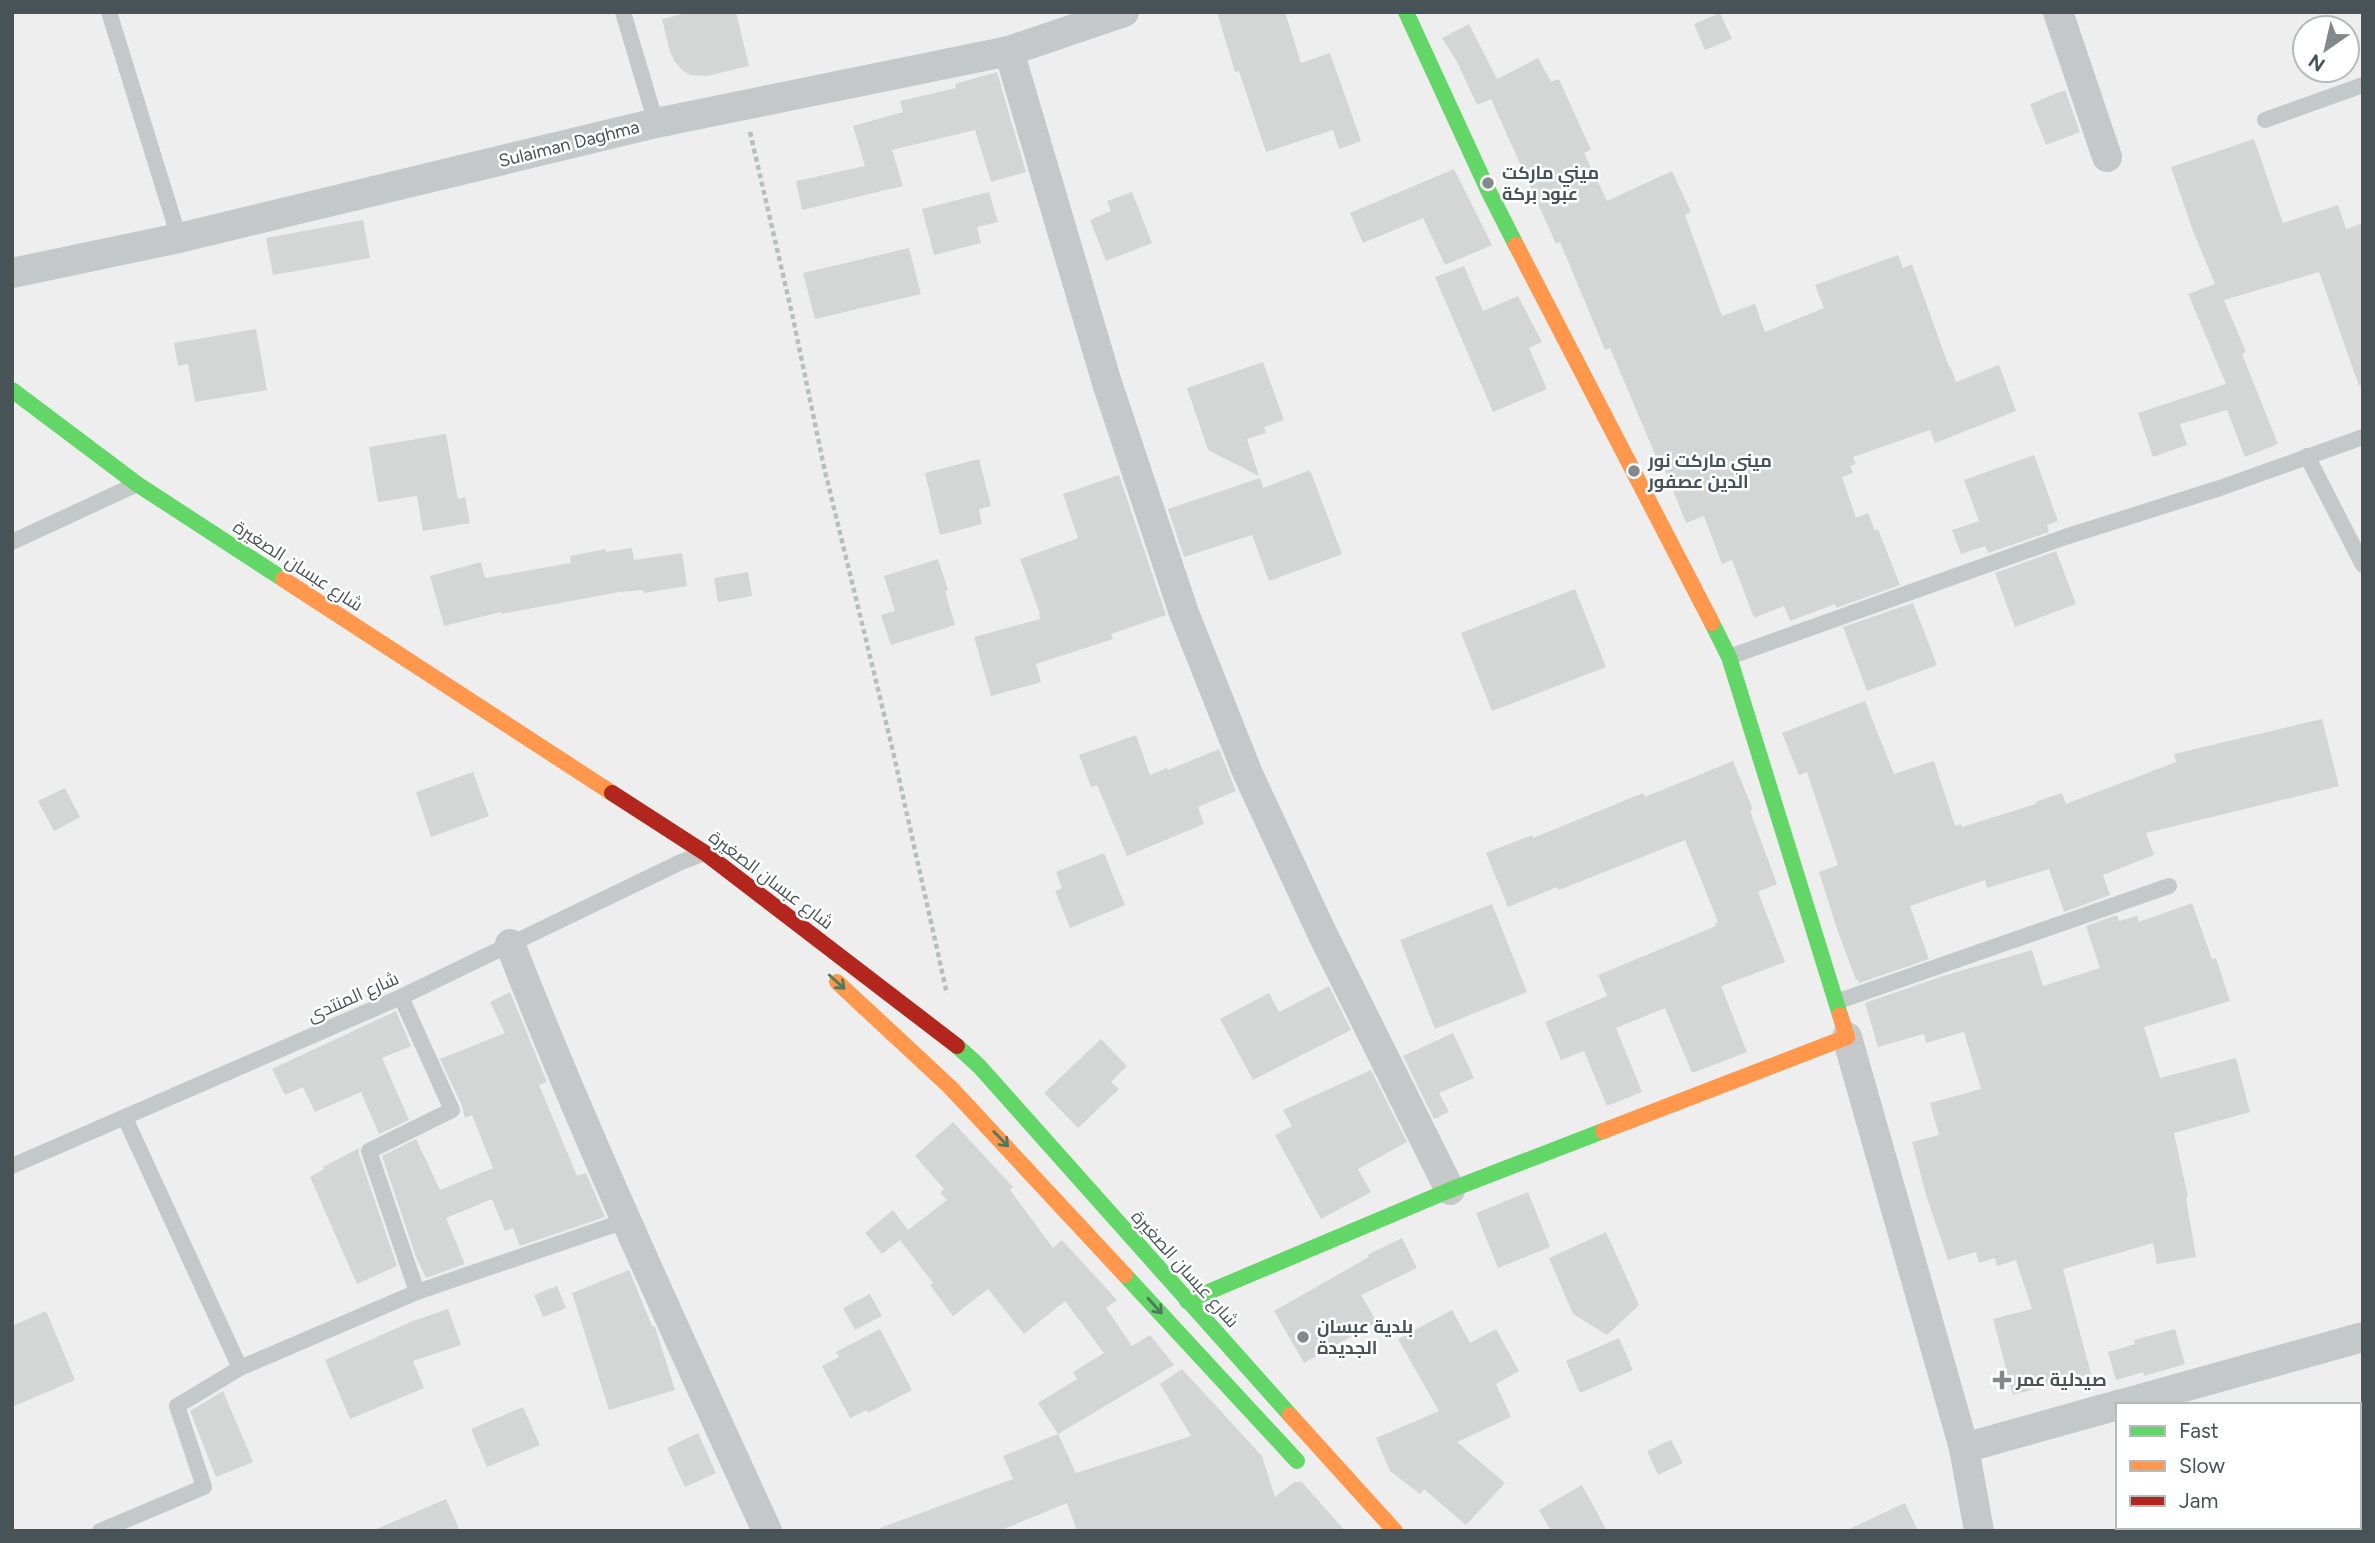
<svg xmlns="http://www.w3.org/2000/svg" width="2375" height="1543" font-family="Figtree,Cairo,sans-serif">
	<rect width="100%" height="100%" fill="#eee"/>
	<g fill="#d4d6d6">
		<polygon points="690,12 736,12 749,66 707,76 690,75 682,70 675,62 670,52 662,19"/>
		<polygon points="1217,12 1285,12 1301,63 1330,53 1361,141 1339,149 1333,130 1266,152 1239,71 1235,72"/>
		<polygon points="1720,13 1732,39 1705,50 1694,24"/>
		<polygon points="1469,24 1497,79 1538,58 1551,82 1559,79 1591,150 1584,153 1607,201 1672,171 1691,212 1685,215 1722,316 1755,304 1765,332 1824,308 1815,285 1898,255 1903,268 1912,264 1949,367 1950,366 1956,382 1999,365 2016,411 1935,443 1930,430 1853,457 1856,464 1850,466 1853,473 1842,477 1856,518 1868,513 1875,531 1878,529 1900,585 1836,608 1835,604 1790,621 1784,606 1754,618 1732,560 1722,564 1704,516 1686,523 1663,465 1660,466 1610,348 1605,350 1560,242 1556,244 1491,99 1477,105 1457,62 1442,38"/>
		<polygon points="997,72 1026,172 991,182 975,130 892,150 903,186 802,210 796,181 865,166 853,126 903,112 900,101 956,88 955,84"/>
		<polygon points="2065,90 2080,132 2046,145 2030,104"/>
		<polygon points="2254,139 2283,223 2338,205 2346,229 2363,223 2363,385 2359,386 2319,272 2224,300 2246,352 2242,354 2278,444 2245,457 2227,410 2180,424 2187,445 2153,457 2138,413 2226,384 2188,294 2215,284 2193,231 2171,167"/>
		<polygon points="1454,169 1492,245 1445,265 1423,218 1363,243 1350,213"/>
		<polygon points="989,192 998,222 977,227 981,243 934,255 922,209"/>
		<polygon points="1132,192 1152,243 1106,261 1090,220 1111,211 1107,201"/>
		<polygon points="363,220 370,258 273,275 266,238"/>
		<polygon points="909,248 921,294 815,319 803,273"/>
		<polygon points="1464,266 1483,311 1518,296 1542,342 1529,348 1547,389 1493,412 1435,277"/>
		<polygon points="256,329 267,390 195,402 188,364 178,366 174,343"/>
		<polygon points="1263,362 1284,420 1264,427 1266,433 1247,439 1259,476 1208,450 1187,388"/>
		<polygon points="446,434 458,499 465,497 470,523 423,531 417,496 378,502 369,447"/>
		<polygon points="2034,455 2058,521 2047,525 2049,532 1988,553 1985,546 1961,554 1952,530 1979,521 1964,480"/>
		<polygon points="979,459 991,506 979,509 982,524 940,535 925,473"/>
		<polygon points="1310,470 1342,554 1269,581 1252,535 1184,557 1168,509 1260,478 1263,488"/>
		<polygon points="1119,475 1166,615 1111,634 1113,639 1036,664 1041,682 991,696 974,637 1040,619 1039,614 1040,614 1020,559 1078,538 1063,494"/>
		<polygon points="632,548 634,560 682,553 687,586 644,593 643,590 619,592 501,614 501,612 444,626 430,576 481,562 485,578 571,563 570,556 606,549 606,552"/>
		<polygon points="2056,551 2076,604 2015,627 1995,573"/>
		<polygon points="938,559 948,590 945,591 955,625 891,645 881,615 895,611 884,576"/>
		<polygon points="748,572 752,596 718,602 714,578"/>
		<polygon points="1575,589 1606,667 1492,711 1461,633"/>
		<polygon points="1913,603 1937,665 1867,691 1843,627"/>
		<polygon points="1865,701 1894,774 1934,761 1955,826 1961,824 1962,827 2036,804 2035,802 2062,793 2066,804 2176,762 2174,754 2322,719 2339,786 2146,833 2154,855 2103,875 2110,895 2064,912 2049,869 1987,888 1985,880 1910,906 1929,959 1859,983 1858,979 1856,980 1837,929 1819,872 1838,865 1807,772 1799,775 1782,733"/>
		<polygon points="1136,735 1150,775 1167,768 1168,770 1219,749 1236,791 1198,807 1204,824 1127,856 1097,785 1091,787 1079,755"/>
		<polygon points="1733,761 1753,810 1750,811 1777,884 1758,892 1785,962 1721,986 1747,1052 1692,1073 1665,1008 1616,1028 1642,1092 1607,1106 1584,1051 1561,1060 1545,1022 1607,996 1598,975 1716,926 1715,923 1718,922 1685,840 1559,890 1557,887 1508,907 1486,853 1532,835 1533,838 1643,793 1645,797"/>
		<polygon points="473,772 489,816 431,837 416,792"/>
		<polygon points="65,788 80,817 54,831 38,801"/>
		<polygon points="1104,853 1125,905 1070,928 1055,891 1062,888 1056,872"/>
		<polygon points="2192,903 2212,959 2216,958 2230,1001 2144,1027 2160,1078 2236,1058 2250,1112 2174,1133 2188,1197 2186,1198 2196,1257 2157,1264 2153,1243 2063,1269 2091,1374 2013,1395 1993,1319 2032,1309 2016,1260 1997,1266 1995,1258 1979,1263 1976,1252 1948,1260 1927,1198 1912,1142 1939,1135 1930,1103 1981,1089 1964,1032 1926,1043 1924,1034 1878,1047 1865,1003 1943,976 2032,950 2043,986 2100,968 2086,926 2117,915 2119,921 2137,916 2139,922"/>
		<polygon points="1492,904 1527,992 1435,1029 1400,940"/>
		<polygon points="1329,986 1351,1030 1253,1080 1220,1019 1269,993 1279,1012"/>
		<polygon points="510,992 547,1082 539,1085 577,1176 586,1173 605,1217 520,1246 513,1228 505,1231 492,1199 446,1218 465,1264 426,1278 416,1257 382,1156 416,1139 440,1190 493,1168 472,1115 465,1118 462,1106 440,1059 505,1033 490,1002"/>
		<polygon points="396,1011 411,1046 382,1058 409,1120 379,1134 361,1092 315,1112 303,1087 285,1095 272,1069"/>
		<polygon points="1453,1033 1474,1078 1439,1093 1449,1112 1434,1119 1403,1056"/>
		<polygon points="1101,1039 1127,1066 1111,1082 1119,1089 1078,1128 1044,1093"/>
		<polygon points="1371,1070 1407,1142 1358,1169 1371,1192 1321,1219 1275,1135 1292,1126 1283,1110"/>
		<polygon points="953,1122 1013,1187 1010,1190 1053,1248 1062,1240 1117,1300 1106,1308 1132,1346 1150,1335 1174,1365 1058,1434 1076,1473 1191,1436 1160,1384 1182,1369 1262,1456 1275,1497 1294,1482 1302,1482 1345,1531 1077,1531 1067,1503 999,1531 880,1531 880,1528 1013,1479 1003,1456 1058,1434 1038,1403 1077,1379 1073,1372 1104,1353 1065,1301 1024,1334 988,1289 953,1316 930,1285 933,1283 900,1240 882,1254 865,1233 893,1210 908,1230 947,1200 940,1193 944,1189 915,1156"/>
		<polygon points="359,1148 359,1154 397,1266 357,1284 310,1177 324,1169 323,1167"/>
		<polygon points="1528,1192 1550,1247 1498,1268 1476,1213"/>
		<polygon points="1606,1232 1639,1305 1607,1335 1573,1314 1549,1258"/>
		<polygon points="1402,1238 1417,1268 1361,1295 1377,1322 1304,1363 1274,1311 1369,1257 1367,1255"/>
		<polygon points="629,1270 652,1326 655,1327 675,1390 609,1410 572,1293"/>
		<polygon points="557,1286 566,1308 543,1317 534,1295"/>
		<polygon points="870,1294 882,1316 855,1330 843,1308"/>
		<polygon points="448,1309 461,1345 413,1361 424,1388 350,1419 325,1360 413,1321"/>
		<polygon points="1452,1310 1470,1343 1496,1329 1519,1371 1496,1384 1511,1417 1457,1442 1505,1483 1466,1525 1424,1489 1420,1494 1390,1471 1376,1438 1439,1411 1398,1339"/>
		<polygon points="46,1311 75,1380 12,1407 12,1326"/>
		<polygon points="880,1329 912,1390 868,1413 867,1410 850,1418 822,1366 839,1357 836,1352"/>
		<polygon points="2175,1329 2185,1364 2144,1376 2143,1372 2116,1380 2108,1352 2135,1344 2134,1340"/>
		<polygon points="1619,1338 1633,1370 1580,1393 1566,1361"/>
		<polygon points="223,1391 253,1462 216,1477 190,1411"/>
		<polygon points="523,1407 540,1445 487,1467 471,1429"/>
		<polygon points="698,1433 716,1473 685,1487 667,1448"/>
		<polygon points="1671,1440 1683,1463 1658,1475 1647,1451"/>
		<polygon points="1582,1485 1607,1531 1551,1531 1539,1510"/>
		<polygon points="446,1499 460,1531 372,1531"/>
		<polygon points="1905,1503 1918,1531 1845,1531"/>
	</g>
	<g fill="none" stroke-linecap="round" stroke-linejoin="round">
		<polyline stroke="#b6c0bb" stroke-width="4.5" stroke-dasharray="5 3.5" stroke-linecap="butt" points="750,132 793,318 824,467 892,747 947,994"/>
		<g stroke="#c5c8c9" stroke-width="16">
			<polyline points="109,12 179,238"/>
			<polyline points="623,12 656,123"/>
			<polyline points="2265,120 2363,85"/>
			<polyline points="2307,456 2363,565"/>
			<polyline points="12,542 135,485"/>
			<polyline points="1729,657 2065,537 2220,488 2363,437"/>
			<polyline points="401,997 452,1110 369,1151 417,1292"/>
			<polyline points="1836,1002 2169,886"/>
			<polyline points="125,1118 240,1368"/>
			<polyline points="12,1166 401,997 681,862 702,854"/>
			<polyline points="100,1531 204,1487 177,1406 240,1368 417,1292 625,1221"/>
		</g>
		<g stroke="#c5c8c9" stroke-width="30">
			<polyline points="2058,12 2107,157"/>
			<polyline points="1009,51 1107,383 1184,613 1248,774 1322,933 1450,1190"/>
			<polyline points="12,273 179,238 656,123 1009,51 1124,12"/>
			<path d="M510 944C588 1143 678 1336 767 1531"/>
			<polyline points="1847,1037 1964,1448 1979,1531"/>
			<polyline points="2119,1405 2363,1337"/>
			<polyline points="1964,1448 2118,1405"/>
		</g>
		<g stroke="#63d668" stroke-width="16">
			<polyline points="1406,12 1487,188 1516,245"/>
			<polyline points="12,390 137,484 283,579"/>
			<polyline points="1712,623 1729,657 1840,1015"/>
			<polyline points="957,1046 979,1066 1290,1415"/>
			<polyline points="1125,1275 1297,1461"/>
			<polyline points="1187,1301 1450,1190 1603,1131"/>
		</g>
		<g stroke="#ff974d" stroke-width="16">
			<polyline points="1516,245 1712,623"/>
			<polyline points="283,579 612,793"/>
			<polyline points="837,982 950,1087 1125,1275"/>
			<polyline points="1603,1131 1847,1037 1840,1015"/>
			<polyline points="1290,1415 1395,1531"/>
		</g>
		<polyline stroke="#b3261e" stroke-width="16" points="612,793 705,853 957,1046"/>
	</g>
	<defs><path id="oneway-shaft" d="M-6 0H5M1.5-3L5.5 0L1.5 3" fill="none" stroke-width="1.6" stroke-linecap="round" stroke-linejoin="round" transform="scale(1.75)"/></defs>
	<g stroke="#4f7a5c">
		<use href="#oneway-shaft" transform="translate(837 982) rotate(42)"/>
		<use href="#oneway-shaft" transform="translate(1001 1139) rotate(46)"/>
		<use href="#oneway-shaft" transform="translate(1155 1306) rotate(48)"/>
	</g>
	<g fill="#81898c" stroke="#fff" stroke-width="2.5">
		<circle cx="1488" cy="183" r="7"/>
		<circle cx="1634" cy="471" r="7"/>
		<circle cx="1303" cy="1337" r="7"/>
		<path d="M1998.5 1369.5h7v7h7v7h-7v7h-7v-7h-7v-7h7z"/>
	</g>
	<g text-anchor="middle" stroke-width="5" stroke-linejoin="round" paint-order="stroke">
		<g font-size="18" fill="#475357" stroke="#fff">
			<text transform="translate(569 144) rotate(-14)" y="6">Sulaiman Daghma</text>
			<text transform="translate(298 566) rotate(33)" y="6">شارع عبسان الصغيرة</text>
			<text transform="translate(771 880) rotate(37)" y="6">شارع عبسان الصغيرة</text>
			<text transform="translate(353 997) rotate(-24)" y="6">شارع المنتدى</text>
			<text transform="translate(1185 1269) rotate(48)" y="6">شارع عبسان الصغيرة</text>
		</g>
		<g font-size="18" font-weight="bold" fill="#475357" stroke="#fff" text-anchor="start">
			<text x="1502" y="179">ميني ماركت<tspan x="1502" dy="21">عبود بركة</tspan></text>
			<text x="1648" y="467">ميني ماركت نور<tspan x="1648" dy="21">الدين عصفور</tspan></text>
			<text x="1317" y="1333">بلدية عبسان<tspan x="1317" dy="21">الجديدة</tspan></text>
			<text x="2016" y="1386">صيدلية عمر</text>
		</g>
	</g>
	<rect width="2375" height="1543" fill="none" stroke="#475357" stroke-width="28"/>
	<rect x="2116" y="1403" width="245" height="126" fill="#ffffff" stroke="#b5babc" stroke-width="2"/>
	<rect x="2130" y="1426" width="35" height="10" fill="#63d668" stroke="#b5babc" stroke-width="2"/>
	<text x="2179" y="1438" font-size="21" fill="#475357">Fast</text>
	<rect x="2130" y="1461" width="35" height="10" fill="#ff974d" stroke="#b5babc" stroke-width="2"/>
	<text x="2179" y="1473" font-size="21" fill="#475357">Slow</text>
	<rect x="2130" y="1496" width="35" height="10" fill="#b3261e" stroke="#b5babc" stroke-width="2"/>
	<text x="2179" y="1508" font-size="21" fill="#475357">Jam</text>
	<g transform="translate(2326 49) rotate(214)"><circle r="33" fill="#ffffff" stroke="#b5babc" stroke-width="2"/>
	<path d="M0-5L12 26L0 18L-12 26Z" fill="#81898c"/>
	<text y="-10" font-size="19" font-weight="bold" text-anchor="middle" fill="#475357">N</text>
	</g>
</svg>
